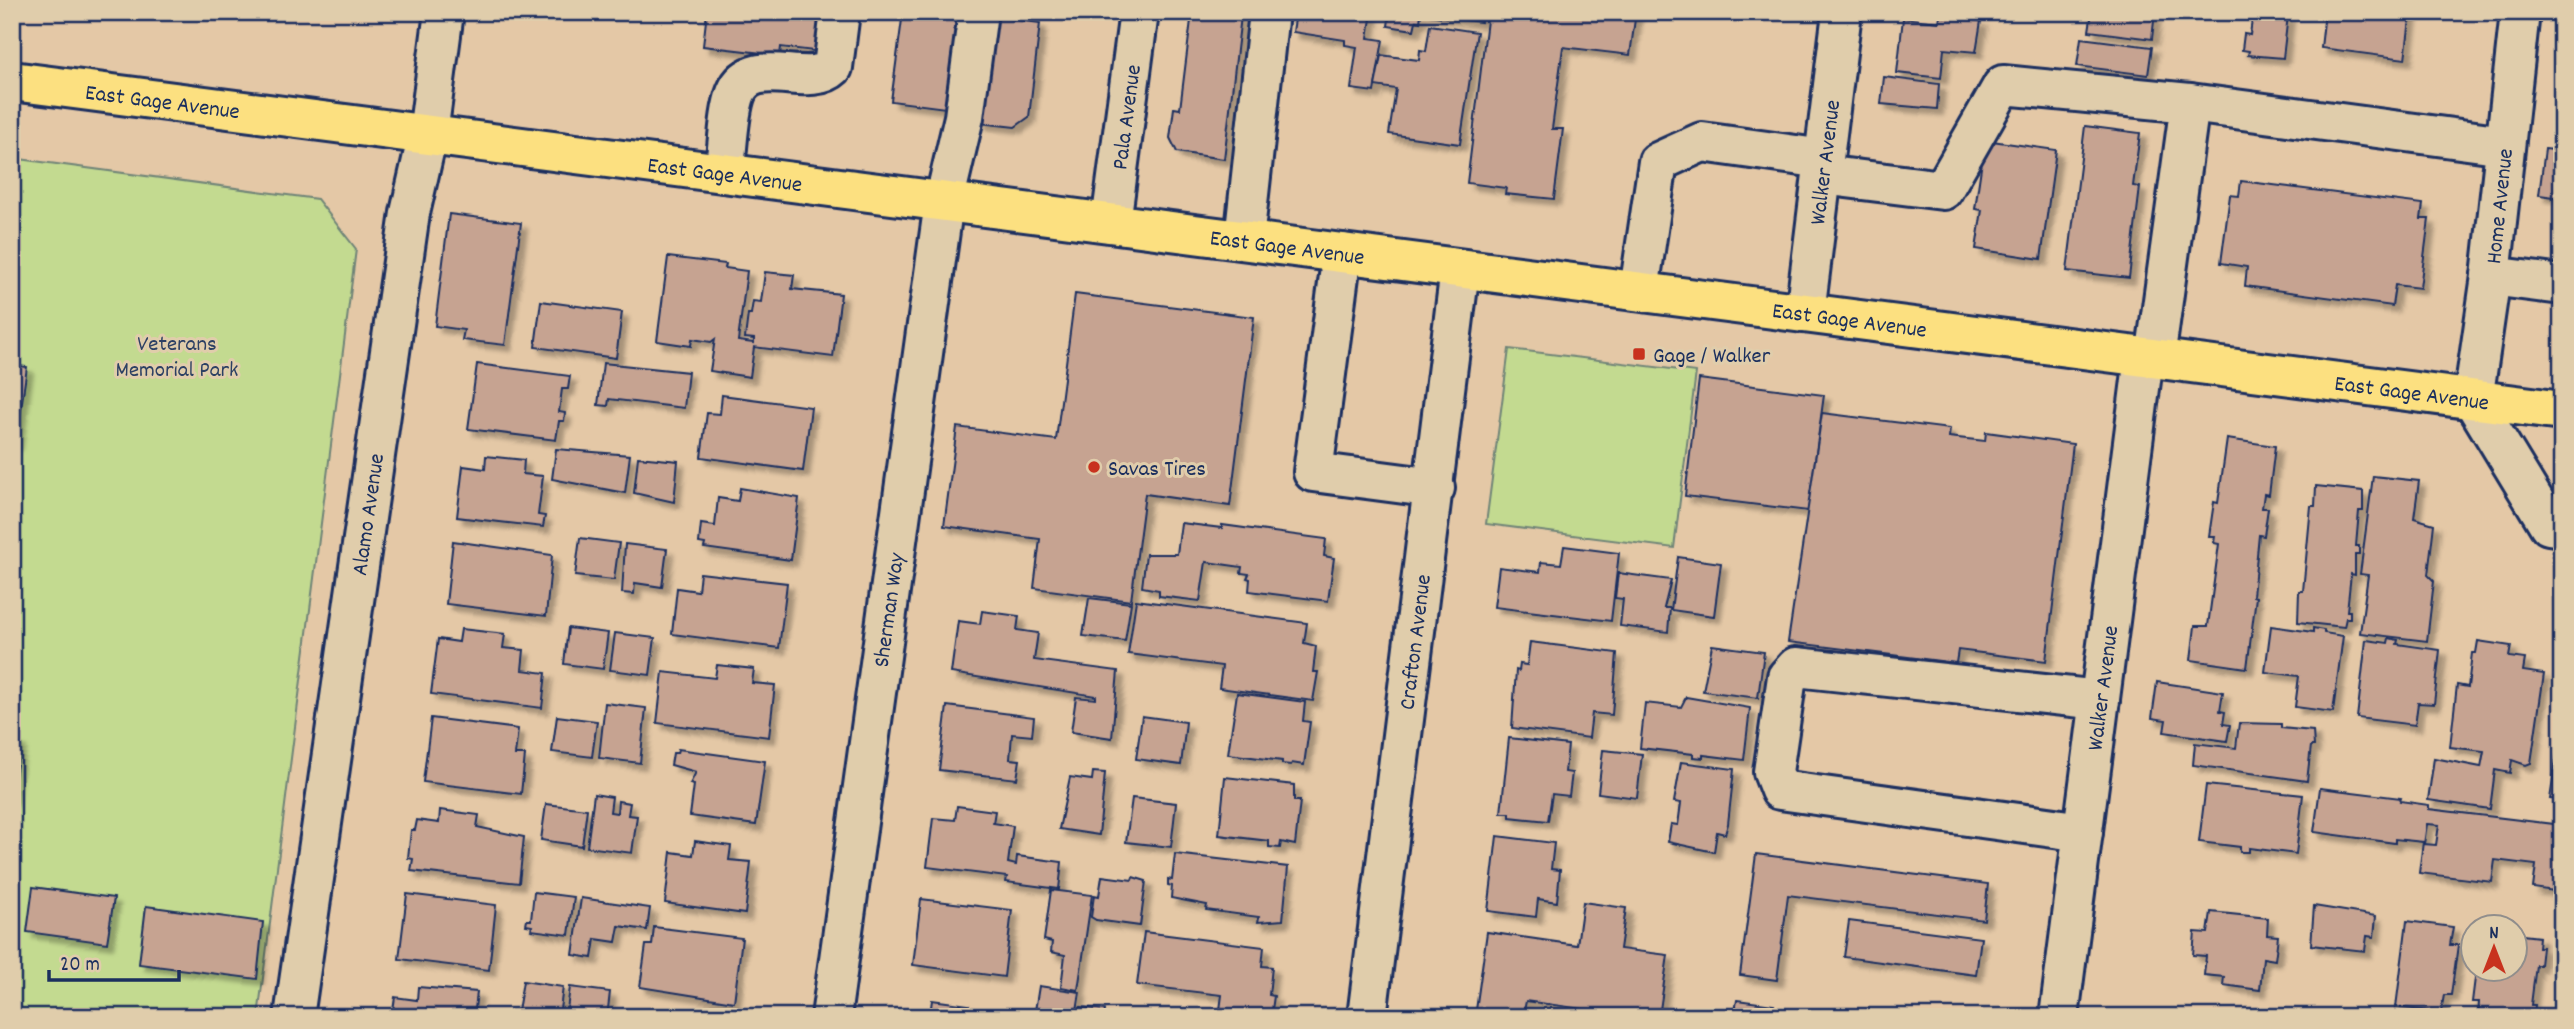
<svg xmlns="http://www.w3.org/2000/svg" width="2574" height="1029" font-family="Dekko,sans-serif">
	<defs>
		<filter id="shadow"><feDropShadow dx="6" dy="6" stdDeviation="2" flood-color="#0004"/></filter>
	</defs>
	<rect width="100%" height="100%" fill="#e4c8a6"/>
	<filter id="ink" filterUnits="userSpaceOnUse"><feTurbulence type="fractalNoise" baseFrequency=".0143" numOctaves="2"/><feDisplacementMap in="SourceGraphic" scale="14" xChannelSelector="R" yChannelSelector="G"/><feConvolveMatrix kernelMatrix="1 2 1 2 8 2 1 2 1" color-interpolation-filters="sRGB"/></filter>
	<g filter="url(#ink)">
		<g fill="#c3da90" stroke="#6f8477" stroke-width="2">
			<polygon points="12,158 317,199 356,249 258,1017 12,1017"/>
			<polygon points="1509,349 1696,372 1674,548 1486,524"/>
		</g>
		<g fill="#c6a391" stroke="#1b2f5e" stroke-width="2" fill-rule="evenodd" filter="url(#shadow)">
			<polygon points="707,12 826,12 822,52 781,47 780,55 703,46"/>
			<polygon points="903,12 958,12 945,108 891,101"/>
			<polygon points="994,12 1010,12 1009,19 1040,23 1029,117 1015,127 980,123"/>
			<polygon points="1192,12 1241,16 1224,159 1177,152 1170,138 1174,108 1180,109"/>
			<polygon points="1296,12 1372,12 1368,38 1383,40 1374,92 1351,89 1357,47 1345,45 1345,40 1293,32"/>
			<polygon points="1390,12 1482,12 1481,22 1421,14 1420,22 1416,21 1414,30 1388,26"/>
			<polygon points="1488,12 1636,12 1630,55 1563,47 1552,129 1563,129 1554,199 1505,194 1506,188 1467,183"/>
			<polygon points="2092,12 2155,12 2152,39 2089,31"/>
			<polygon points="2253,12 2288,15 2283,58 2248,55 2249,51 2242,50 2244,34 2250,35"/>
			<polygon points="2325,12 2411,12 2405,59 2321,48"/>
			<polygon points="1940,16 1981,21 1976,52 1944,49 1941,78 1897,73 1903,18 1939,22"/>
			<polygon points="1430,25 1477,32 1460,144 1389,134 1396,89 1375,86 1381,55 1419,60 1420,50 1426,51"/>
			<polygon points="2081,38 2152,47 2148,75 2077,66"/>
			<polygon points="1884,77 1939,84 1937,109 1881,104"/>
			<polygon points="2085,126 2140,133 2133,186 2140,187 2129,278 2067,271"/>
			<polygon points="1985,140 2056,150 2041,259 1976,249 1982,210 1975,209"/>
			<polygon points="2545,149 2562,151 2562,198 2539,195"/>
			<polygon points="2241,181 2423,204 2421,219 2429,219 2420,288 2395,285 2392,306 2245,286 2247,267 2221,263 2230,195 2239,196"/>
			<polygon points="449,214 521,223 505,345 462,340 464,330 435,326"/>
			<polygon points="668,257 726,264 725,268 747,271 738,341 754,343 754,339 745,338 748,314 751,314 753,301 761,302 765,272 794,275 792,289 841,294 833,357 754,347 750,377 710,371 715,339 711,342 692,339 691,346 657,341"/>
			<polygon points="1075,294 1254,317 1230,506 1145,494 1131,601 1034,588 1040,539 944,526 957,427 1056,440"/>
			<polygon points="541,301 622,312 616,358 535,347"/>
			<polygon points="603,363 688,372 684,408 609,399 608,406 598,405"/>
			<polygon points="477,364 570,376 568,389 562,389 559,412 565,413 564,421 559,421 556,440 468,429"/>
			<polygon points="12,365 27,367 16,444 12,444"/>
			<polygon points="1699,379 1824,395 1808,511 1685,496"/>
			<polygon points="722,395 811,407 803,471 701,457 707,413 720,414"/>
			<polygon points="1822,413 1950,429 1949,437 1985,441 1986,432 2073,444 2046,661 1958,650 1956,663 1788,642"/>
			<polygon points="2227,439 2275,446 2269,495 2264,494 2262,508 2268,508 2264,536 2259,535 2253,596 2256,597 2247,668 2191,660 2195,626 2208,626 2219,544 2214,543 2215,536 2209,536 2214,502 2218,503"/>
			<polygon points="556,449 630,455 625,493 552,479"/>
			<polygon points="486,456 524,460 523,474 543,476 538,515 545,516 543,527 457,517 463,466 485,469"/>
			<polygon points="638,457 678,461 674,502 634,493"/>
			<polygon points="2373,476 2419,481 2414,518 2434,524 2428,575 2434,581 2427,641 2360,633 2368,575 2360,574"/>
			<polygon points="2316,486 2363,491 2363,511 2359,511 2356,546 2359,546 2359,554 2355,554 2355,575 2351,574 2347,611 2350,611 2350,618 2346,618 2344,627 2298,622 2299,591 2303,591 2311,506 2315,506"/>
			<polygon points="740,488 799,498 791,560 704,548 705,544 699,543 701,524 715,526 718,498 738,501"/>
			<polygon points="1181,523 1222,528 1222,525 1326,539 1324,556 1334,558 1328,601 1249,591 1250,579 1247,578 1249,574 1241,573 1242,567 1206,562 1200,601 1159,596 1159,590 1142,587 1146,554 1177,554"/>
			<polygon points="580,538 619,543 614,580 575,576"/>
			<polygon points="453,541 552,555 546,616 446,604"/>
			<polygon points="625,544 667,549 662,587 635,583 634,594 622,593"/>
			<polygon points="1564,546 1619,553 1611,621 1494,607 1499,567 1540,572 1541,562 1561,564"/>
			<polygon points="1678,557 1721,563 1714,616 1671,610"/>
			<polygon points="700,573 787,583 779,648 672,634 677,588 698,591"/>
			<polygon points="1618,573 1671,580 1664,608 1670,608 1668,632 1620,626 1623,599 1615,598"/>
			<polygon points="1089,598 1131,603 1125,641 1083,636"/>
			<polygon points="1136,600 1307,623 1304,643 1316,646 1313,672 1318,672 1313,701 1219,688 1222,666 1128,654"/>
			<polygon points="982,611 1019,616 1017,630 1038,633 1034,660 1118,671 1112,738 1071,732 1076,697 1096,699 1096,696 951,673 958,621 980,624"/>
			<polygon points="2271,626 2313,632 2313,628 2324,630 2324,633 2343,636 2333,712 2295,707 2299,676 2265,672"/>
			<polygon points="568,628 608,633 603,669 564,664"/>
			<polygon points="461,629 505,634 503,648 524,650 522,670 546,673 542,708 431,694 438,639 459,642"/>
			<polygon points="615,633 655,638 650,675 610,670"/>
			<polygon points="2389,638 2398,640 2397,644 2440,650 2434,704 2418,703 2415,725 2357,718 2366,640 2388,643"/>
			<polygon points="2478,641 2511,646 2509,657 2525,659 2523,671 2544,674 2531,763 2526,765 2512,760 2510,773 2495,770 2490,809 2428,800 2434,758 2481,767 2484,751 2450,747 2457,685 2468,687 2472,653 2476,653"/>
			<polygon points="1530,642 1617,653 1612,715 1592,713 1589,738 1512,728 1516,670 1519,671 1520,664 1527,665"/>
			<polygon points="1712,645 1764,652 1758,698 1703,691"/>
			<polygon points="717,665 754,669 752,683 775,685 769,737 657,723 663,672 715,678"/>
			<polygon points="2157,682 2223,692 2220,711 2225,712 2223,724 2230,725 2227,741 2164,732 2166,720 2152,718"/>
			<polygon points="1237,693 1305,702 1303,721 1310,722 1304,765 1292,763 1291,765 1282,764 1282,761 1228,754"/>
			<polygon points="1686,697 1750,708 1744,760 1703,755 1703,758 1693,757 1693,754 1640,748 1645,703 1681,707"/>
			<polygon points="605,703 646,708 640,763 599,758"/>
			<polygon points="947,706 1034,717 1032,736 1012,734 1010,759 1020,760 1017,779 939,770"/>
			<polygon points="557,716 597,721 592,757 552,752"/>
			<polygon points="1142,716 1186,722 1181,765 1136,759"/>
			<polygon points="431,718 518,729 515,755 525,755 521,794 423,782"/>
			<polygon points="2239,723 2281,724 2281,728 2313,731 2314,746 2311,746 2307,781 2193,765 2195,743 2236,748"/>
			<polygon points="1509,738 1568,745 1565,772 1572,773 1569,796 1552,794 1548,821 1510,817 1510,813 1501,813"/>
			<polygon points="12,740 20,741 12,801"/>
			<polygon points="2559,740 2562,740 2562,800 2550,799"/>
			<polygon points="678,749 765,761 756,825 690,816 694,785 690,784 696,772 671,765 673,753 677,753"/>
			<polygon points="1603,750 1642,754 1637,798 1598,793"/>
			<polygon points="1681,762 1734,769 1728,824 1725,834 1717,832 1714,852 1668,842 1671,824 1678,825 1681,803 1674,802"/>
			<polygon points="1093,772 1105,773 1099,835 1059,829 1070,777 1092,780"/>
			<polygon points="1225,777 1294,785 1294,801 1300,801 1295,845 1281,842 1280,848 1269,847 1269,841 1219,835"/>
			<polygon points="2206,785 2303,795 2296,854 2249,848 2249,852 2240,852 2240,847 2199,842"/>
			<path d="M2320 788 2401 798 2400 801 2429 805V809L2562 825V892L2533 888 2536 865 2495 860 2492 882 2419 873 2423 842 2395 839V843L2314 832ZM2427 824 2439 825 2436 845 2424 844Z"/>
			<polygon points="594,794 612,797 610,812 617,813 618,801 630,803 628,815 637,816 632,853 587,847"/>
			<polygon points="1132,798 1176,803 1171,847 1126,842"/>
			<polygon points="546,804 587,809 582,846 541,840"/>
			<polygon points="957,806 995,811 993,823 1013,826 1008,863 1016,865 1017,856 1062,862 1059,889 1006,882 1007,877 927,867 933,818 955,820"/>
			<polygon points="440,810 479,815 477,827 524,837 519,883 411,871 413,859 408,858 411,830 415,830 417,820 439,823"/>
			<polygon points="1497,836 1554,843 1551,869 1560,870 1557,902 1538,899 1536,917 1488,911"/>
			<polygon points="695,841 731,846 729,860 751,862 745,914 665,903 671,852 693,855"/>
			<polygon points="1175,854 1288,867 1283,920 1258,922 1259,917 1206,910 1207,905 1171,898 1172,886 1168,885 1168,879 1172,880"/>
			<polygon points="1756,854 1988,884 1984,920 1788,895 1777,980 1740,975"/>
			<polygon points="1102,876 1132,880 1133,877 1146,881 1140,926 1096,920 1091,917 1094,895 1099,896"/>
			<polygon points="33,887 114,898 107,943 27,932"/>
			<polygon points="1051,890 1092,895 1078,990 1061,987 1065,955 1051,952 1052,942 1044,940"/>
			<polygon points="534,892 574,897 569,935 531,930 532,926 526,925 527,920 531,920"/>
			<polygon points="407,894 496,905 489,970 399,959"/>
			<polygon points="581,898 650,908 647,930 619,926 616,942 595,939 592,958 573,955"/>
			<polygon points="921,899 1012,910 1004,977 913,965"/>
			<polygon points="1583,902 1626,908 1620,949 1668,955 1659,1017 1612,1017 1612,1013 1526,1001 1523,1016 1476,1010 1487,932 1577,945"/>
			<polygon points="146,906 263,922 257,979 139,964"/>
			<polygon points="2314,906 2376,916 2374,937 2367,936 2365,951 2311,945"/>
			<polygon points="2211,912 2268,918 2267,935 2278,936 2275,960 2263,958 2260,990 2223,985 2224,977 2204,975 2206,956 2193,955 2195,932 2208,933"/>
			<polygon points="1849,921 1981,938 1976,975 1844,957"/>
			<polygon points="2407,921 2453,927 2450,945 2458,945 2451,995 2444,995 2441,1012 2396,1007"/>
			<polygon points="654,927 742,938 734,1002 640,987 646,945 652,945"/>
			<polygon points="1144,932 1264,947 1262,966 1272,967 1269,995 1274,996 1271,1017 1219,1017 1222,995 1137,985"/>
			<polygon points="2514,934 2539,937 2538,947 2542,947 2540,965 2536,965 2531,1005 2535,1005 2534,1015 2478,1017 2479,1002 2472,1002 2476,970 2514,970"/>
			<polygon points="523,981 563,987 559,1017 517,1017"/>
			<polygon points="1039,986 1080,992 1076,1017 1034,1017"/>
			<polygon points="418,987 477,992 474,1017 392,1017 395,997 417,1000"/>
			<polygon points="570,987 610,992 607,1017 566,1017"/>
			<polygon points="932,1000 969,1005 967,1017 908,1017 908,1011 930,1014"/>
			<polygon points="1737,1000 1774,1005 1772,1017 1734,1017"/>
			<polygon points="1081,1007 1105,1010 1104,1017 1080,1017"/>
		</g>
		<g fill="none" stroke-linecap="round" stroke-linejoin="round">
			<defs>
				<g id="minor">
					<polyline points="2520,12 2491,276 2473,400 2549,525 2562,527"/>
					<path d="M724 173C728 150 728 113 736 93 752 53 809 90 833 67L840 12"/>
					<polyline points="1822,175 1943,190 2003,85 2190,103 2505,145"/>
					<path id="s1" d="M1111 223 1139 12"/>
					<polyline points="1244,240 1269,12"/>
					<polyline points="1342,253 1313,472 1435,488"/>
					<polyline points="2491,276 2562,285"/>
					<polyline points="1639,291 1658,162 1702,142 1824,159"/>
					<path id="s2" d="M1805 313 1842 12"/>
					<polyline points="2155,359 2190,103"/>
					<polyline points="2083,832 1780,790 1773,772 1787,677 1796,667 2100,700"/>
					<path id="s3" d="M294 1017 410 213 428 134 444 12"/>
					<path id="s4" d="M831 1017 944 202 964 117 978 12"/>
					<path id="s5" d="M1367 1017 1460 269"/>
					<path id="s6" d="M2059 1017 2144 357"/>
				</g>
				<g id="major">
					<path id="s7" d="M12 81 2562 411"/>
				</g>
			</defs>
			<use href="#minor" stroke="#1b2f5e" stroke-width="44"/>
			<use href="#major" stroke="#1b2f5e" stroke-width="44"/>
			<use href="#minor" stroke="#e0cdab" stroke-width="38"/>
			<use href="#major" stroke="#fce080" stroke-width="38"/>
		</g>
	</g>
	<g fill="#c8321e" stroke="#e0cdab" stroke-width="2.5">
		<rect x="1632" y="347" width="14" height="14" rx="3.5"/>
		<circle cx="1094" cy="467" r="7"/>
	</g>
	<g text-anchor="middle" stroke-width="6" stroke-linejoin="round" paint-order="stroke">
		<g font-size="23" fill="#1b2f5e" stroke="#e0cdab">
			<text dy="8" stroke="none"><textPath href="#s7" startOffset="152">East Gage Avenue</textPath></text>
			<text dy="8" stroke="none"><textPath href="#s1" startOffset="107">Pala Avenue</textPath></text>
			<text dy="8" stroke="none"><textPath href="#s2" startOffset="152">Walker Avenue</textPath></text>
			<text dy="8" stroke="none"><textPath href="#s7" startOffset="719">East Gage Avenue</textPath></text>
			<text transform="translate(2498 206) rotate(-84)" y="8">Home Avenue</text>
			<text dy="8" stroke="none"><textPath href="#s7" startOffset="1286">East Gage Avenue</textPath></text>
			<text dy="8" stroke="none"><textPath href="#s7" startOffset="1853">East Gage Avenue</textPath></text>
			<text dy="8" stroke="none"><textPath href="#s7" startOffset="2420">East Gage Avenue</textPath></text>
			<text dy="8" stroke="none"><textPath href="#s3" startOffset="508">Alamo Avenue</textPath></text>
			<text dy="8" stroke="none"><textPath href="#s4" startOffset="411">Sherman Way</textPath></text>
			<text dy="8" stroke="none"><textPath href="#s5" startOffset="378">Crafton Avenue</textPath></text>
			<text dy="8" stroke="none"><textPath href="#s6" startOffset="332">Walker Avenue</textPath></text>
		</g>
		<g font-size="23" fill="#2c4063" stroke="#e0cdab">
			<text x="177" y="350">Veterans<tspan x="177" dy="26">Memorial Park</tspan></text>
		</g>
		<g font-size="23" fill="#1b2f5e" stroke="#e0cdab" text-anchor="start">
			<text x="1653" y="362">Gage / Walker</text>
			<text x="1108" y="475">Savas Tires</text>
		</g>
	</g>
	<rect width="2574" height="1029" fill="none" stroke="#e0cdab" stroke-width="42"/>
	<rect x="21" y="21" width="2532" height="987" fill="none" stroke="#1b2f5e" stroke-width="2.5" filter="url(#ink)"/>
	<g transform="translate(2494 948)"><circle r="33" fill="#e0cdab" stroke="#918e8c" stroke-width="2"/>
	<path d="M0-5L12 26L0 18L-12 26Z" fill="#c8321e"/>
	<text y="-10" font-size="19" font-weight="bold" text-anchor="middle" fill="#1b2f5e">N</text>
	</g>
	<path d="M49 970v10h130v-10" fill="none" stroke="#1b2f5e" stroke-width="3.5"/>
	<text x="60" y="970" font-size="21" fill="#1b2f5e" stroke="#e0cdab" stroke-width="5" paint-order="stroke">20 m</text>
</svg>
